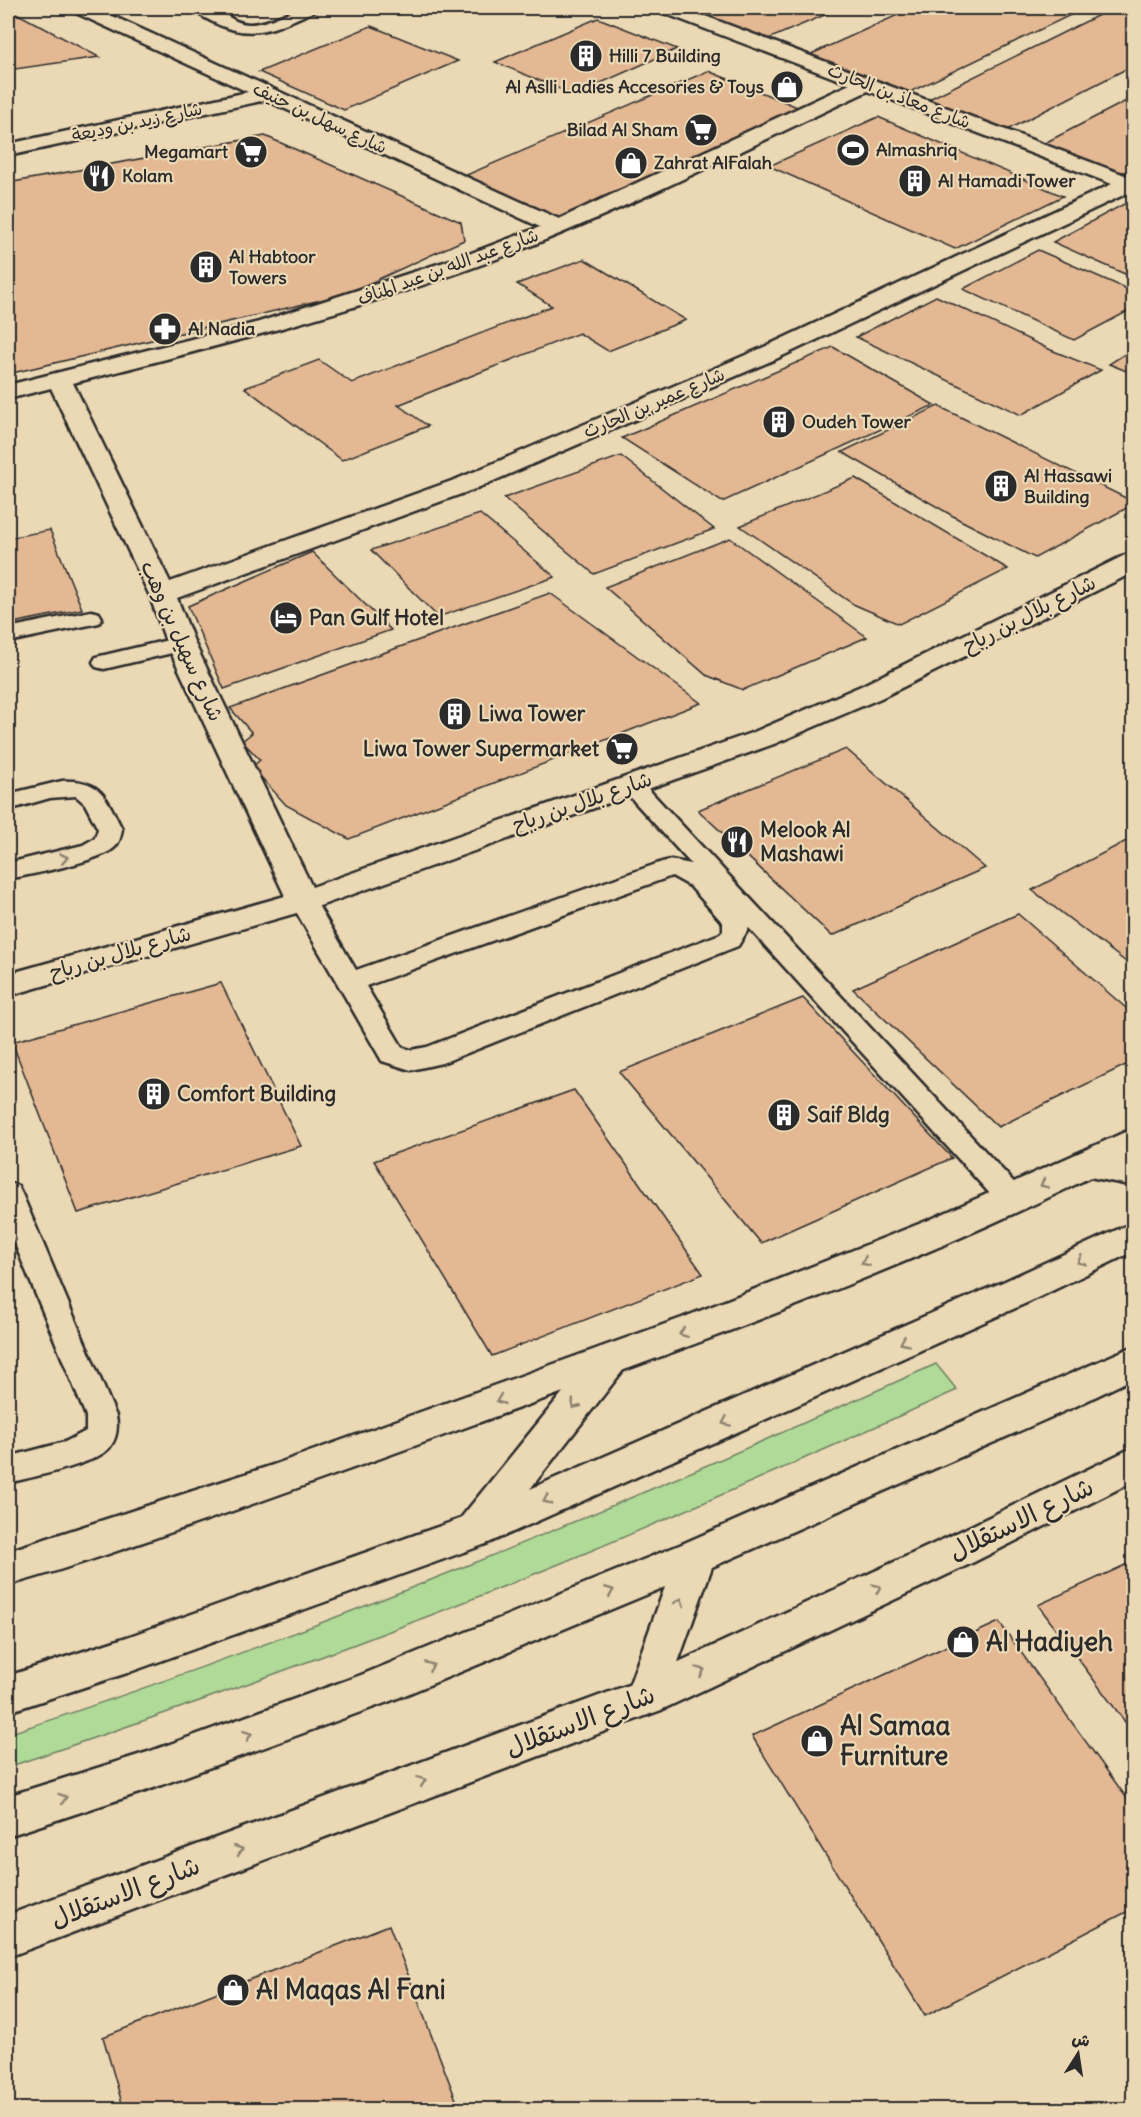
<svg xmlns="http://www.w3.org/2000/svg" width="1141" height="2117" font-family="Delius,'Playpen Sans Arabic',sans-serif">
	<rect width="100%" height="100%" fill="#ebd8b5"/>
	<filter id="ink" filterUnits="userSpaceOnUse"><feTurbulence type="fractalNoise" baseFrequency=".0167" numOctaves="2"/><feDisplacementMap in="SourceGraphic" scale="12" xChannelSelector="R" yChannelSelector="G"/><feConvolveMatrix kernelMatrix="1 2 1 2 8 2 1 2 1" color-interpolation-filters="sRGB"/></filter>
	<g filter="url(#ink)">
		<path fill="#b0da98" stroke="#6e8262" stroke-width="1.5" d="M936 1364 957 1390C831 1447 704 1504 576 1557 390 1634 199 1703 8 1767V1734C324 1631 632 1501 936 1364Z"/>
		<g fill="#e3b893" stroke="#2b2b2b" stroke-width="1.5">
			<polygon points="685,8 841,8 766,40"/>
			<polygon points="913,8 1085,8 906,94 807,56"/>
			<polygon points="1113,8 1134,8 1134,65 1005,131 925,101"/>
			<polygon points="8,14 18,14 99,57 8,70"/>
			<polygon points="598,18 677,49 574,95 495,62"/>
			<polygon points="371,26 458,61 344,110 259,72"/>
			<polygon points="708,71 800,108 554,220 462,177"/>
			<polygon points="1134,97 1134,173 1106,170 1039,146"/>
			<polygon points="878,117 1063,196 955,249 769,166"/>
			<polygon points="265,136 461,222 464,240 346,294 8,374 8,183"/>
			<polygon points="1124,204 1134,208 1134,278 1053,242"/>
			<polygon points="1038,250 1134,292 1134,308 1074,340 963,289"/>
			<polygon points="584,259 686,320 608,351 579,333 398,405 428,426 342,460 245,388 319,360 352,383 552,306 517,284"/>
			<polygon points="936,296 1051,350 1101,370 1021,415 856,337"/>
			<polygon points="833,347 934,405 722,502 622,438"/>
			<polygon points="1134,348 1134,374 1109,364"/>
			<polygon points="938,406 1134,502 1134,504 1035,558 960,520 842,452"/>
			<polygon points="621,456 714,529 594,574 504,498"/>
			<polygon points="855,478 1008,569 899,624 853,604 740,526"/>
			<polygon points="480,514 555,577 438,617 371,550"/>
			<polygon points="50,530 82,609 8,624 8,538"/>
			<polygon points="730,538 867,637 743,690 706,675 605,587"/>
			<polygon points="312,552 391,630 224,689 188,606"/>
			<polygon points="550,593 701,703 349,839 286,805 252,767 260,760 242,741 252,733 230,708"/>
			<polygon points="846,749 985,868 832,936 698,810"/>
			<polygon points="1134,837 1134,968 1032,890"/>
			<polygon points="1018,914 1134,1015 1134,1061 998,1127 853,989"/>
			<polygon points="221,983 301,1146 78,1213 12,1042"/>
			<polygon points="803,998 952,1158 761,1243 619,1072"/>
			<polygon points="574,1090 703,1274 492,1356 374,1161"/>
			<polygon points="1134,1561 1134,1734 1038,1605"/>
			<polygon points="999,1622 1134,1808 1134,1908 925,2016 752,1736"/>
			<polygon points="389,1925 460,2110 124,2110 103,2037"/>
		</g>
		<g fill="none" stroke-linecap="round" stroke-linejoin="round">
			<defs>
				<g id="lane">
					<path d="M191 8C196 7 205 6 210 8 224 11 234 24 249 24 275 24 290 5 318 8L315 11C276 27 253 43 211 21 204 17 196 14 191 8Z"/>
					<polygon points="91,611 99,613 102,618 99,623 8,642 8,628"/>
					<polygon points="181,637 189,639 192,644 189,649 104,669 96,667 93,662 96,657"/>
					<path d="M631 776 639 779 1022 1191 1026 1199 1022 1207 1012 1210 1002 1207 749 928 738 946 442 1063 411 1070 382 1061 290 901 294 895 303 893 312 895 356 970 662 862 671 860 691 864 623 789 619 784 623 779ZM672 876 690 886 723 923V931L720 934 427 1047 411 1050 402 1047 366 986Z"/>
					<path d="M62 781C102 779 106 798 122 829 121 835 120 842 115 847 102 861 29 875 8 879V863L83 845 95 838 98 829 85 804 76 796 50 798 8 810V794Z"/>
					<path d="M8 1183 18 1186 22 1194 116 1416C118 1427 117 1438 110 1447 96 1465 31 1477 8 1483V1457L65 1442 86 1431V1416L8 1227Z"/>
				</g>
				<g id="street">
					<path d="M72 8H95L559 219 850 84 661 12 659 8H684L1130 177 1134 176V190L778 358 475 489 177 598 195 644 312 887 754 732 861 686 1125 555 1134 553V572L881 698 774 744 314 908 8 996V974L285 896 167 644 149 594 51 388 8 399V385L259 322 466 255 540 227 266 100 8 156V144L248 92 74 12ZM868 91 1112 184 762 348 457 479 170 582 73 383C211 348 349 313 483 264 615 216 741 150 868 91Z"/>
					<path d="M1134 1128V1155C924 1264 694 1345 472 1425 373 1461 274 1497 175 1531 120 1550 64 1570 8 1585V1551L273 1465 682 1318 929 1220Z"/>
					<polygon points="1134,1447 1134,1481 972,1563 661,1710 8,1957 8,1915 631,1684 944,1539"/>
				</g>
				<g id="primary">
					<polygon points="1087,1152 1134,1160 1134,1186 1075,1174 1070,1165 1075,1156"/>
					<polygon points="1134,1222 1134,1251 1031,1301 486,1544 127,1673 8,1712 8,1676 127,1637 460,1519 598,1349 611,1344 624,1349 630,1359 624,1369 530,1489 1005,1281"/>
					<polygon points="1134,1346 1134,1378 1076,1406 712,1567 661,1710 646,1715 631,1710 625,1697 665,1587 388,1702 148,1790 8,1836 8,1796 148,1752 361,1675 682,1544"/>
				</g>
			</defs>
			<use href="#lane" stroke="#2b2b2b" stroke-width="5"/>
			<use href="#street" stroke="#2b2b2b" stroke-width="5"/>
			<use href="#primary" stroke="#2b2b2b" stroke-width="5"/>
			<use href="#lane" fill="#ebd8b5" fill-rule="evenodd"/>
			<use href="#street" fill="#ebd8b5" fill-rule="evenodd"/>
			<use href="#primary" fill="#ebd8b5" fill-rule="evenodd"/>
		</g>
		<defs><path id="oneway-chevron" d="M-2-3.5L2.5 0L-2 3.5" fill="none" stroke-width="1.6" stroke-linecap="round" stroke-linejoin="round" transform="scale(1.5)"/></defs>
		<g stroke="#8b8270">
			<use href="#oneway-chevron" transform="translate(64 858) rotate(-13)"/>
			<use href="#oneway-chevron" transform="translate(1044 1184) rotate(156)"/>
			<use href="#oneway-chevron" transform="translate(1081 1261) rotate(154)"/>
			<use href="#oneway-chevron" transform="translate(865 1262) rotate(157)"/>
			<use href="#oneway-chevron" transform="translate(683 1333) rotate(160)"/>
			<use href="#oneway-chevron" transform="translate(904 1342) rotate(156)"/>
			<use href="#oneway-chevron" transform="translate(500 1400) rotate(160)"/>
			<use href="#oneway-chevron" transform="translate(575 1405) rotate(129)"/>
			<use href="#oneway-chevron" transform="translate(726 1422) rotate(156)"/>
			<use href="#oneway-chevron" transform="translate(547 1500) rotate(157)"/>
			<use href="#oneway-chevron" transform="translate(877 1588) rotate(-25)"/>
			<use href="#oneway-chevron" transform="translate(610 1591) rotate(-22)"/>
			<use href="#oneway-chevron" transform="translate(680 1602) rotate(-70)"/>
			<use href="#oneway-chevron" transform="translate(430 1666) rotate(-23)"/>
			<use href="#oneway-chevron" transform="translate(701 1671) rotate(-25)"/>
			<use href="#oneway-chevron" transform="translate(248 1735) rotate(-20)"/>
			<use href="#oneway-chevron" transform="translate(422 1781) rotate(-21)"/>
			<use href="#oneway-chevron" transform="translate(63 1798) rotate(-18)"/>
			<use href="#oneway-chevron" transform="translate(239 1850) rotate(-20)"/>
		</g>
	</g>
	<defs>
		<symbol id="building-disc" viewBox="-11 -11 22 22"><circle r="9.5" fill="#2b2b2b" stroke="#ebd8b5"/><path d="M-4-6H4V6H1V3H-1V6H-4ZM-2.5-4.3h1.7v1.8h-1.7ZM.8-4.3h1.7v1.8H.8ZM-2.5-1h1.7V.8h-1.7ZM.8-1h1.7V.8H.8Z" fill="#fff"/></symbol>
		<symbol id="shop-disc" viewBox="-11 -11 22 22"><circle r="9.5" fill="#2b2b2b" stroke="#ebd8b5"/><path d="M-5-2.5h2.3a2.7 3.5 0 0 1 5.4 0H5L5.5 6h-11ZM-1.5-2.5h3a1.5 2.3 0 0 0-3 0Z" fill="#fff"/></symbol>
		<symbol id="supermarket-disc" viewBox="-11 -11 22 22"><circle r="9.5" fill="#2b2b2b" stroke="#ebd8b5"/><path d="M-6-5.5h2.5l.6 2H6L4.5 2H-2.5L-4.4-4H-6ZM-1.5 3.2a1.3 1.3 0 1 0 .1 0ZM3 3.2a1.3 1.3 0 1 0 .1 0Z" fill="#fff"/></symbol>
		<symbol id="stadium-disc" viewBox="-11 -11 22 22"><circle r="9.5" fill="#2b2b2b" stroke="#ebd8b5"/><path d="M0-5a6.5 5 0 1 0 0 10a6.5 5 0 1 0 0-10ZM-3.5-1.8h7v3.6h-7Z" fill="#fff"/></symbol>
		<symbol id="restaurant-disc" viewBox="-11 -11 22 22"><circle r="9.5" fill="#2b2b2b" stroke="#ebd8b5"/><path d="M-5-6h1v4h1v-4h1v4h1v-4h1v5L-1.5 .5V6h-2V.5L-5-1ZM5-6V6H3V1.5H1.5Q1.5-4 5-6Z" fill="#fff"/></symbol>
		<symbol id="pharmacy-disc" viewBox="-11 -11 22 22"><circle r="9.5" fill="#2b2b2b" stroke="#ebd8b5"/><path d="M-2-6h4v4h4v4h-4v4h-4v-4h-4v-4h4Z" fill="#fff"/></symbol>
		<symbol id="hotel-disc" viewBox="-11 -11 22 22"><circle r="9.5" fill="#2b2b2b" stroke="#ebd8b5"/><path d="M-6-4.5h1.5V1H6V5H4.5V3h-9V5H-6ZM-4 0a1.8 1.8 0 1 1 3.6 0ZM.5 0V-2.5h3Q6-2.5 6 0Z" fill="#fff"/></symbol>
	</defs>
	<g fill-rule="evenodd">
		<use href="#building-disc" x="567" y="37" width="38" height="38"/>
		<use href="#shop-disc" x="768" y="68" width="38" height="38"/>
		<use href="#supermarket-disc" x="682" y="111" width="38" height="38"/>
		<use href="#stadium-disc" x="834" y="131" width="38" height="38"/>
		<use href="#supermarket-disc" x="232" y="133" width="38" height="38"/>
		<use href="#shop-disc" x="612" y="144" width="38" height="38"/>
		<use href="#restaurant-disc" x="80" y="157" width="38" height="38"/>
		<use href="#building-disc" x="896" y="162" width="38" height="38"/>
		<use href="#building-disc" x="187" y="248" width="38" height="38"/>
		<use href="#pharmacy-disc" x="146" y="310" width="38" height="38"/>
		<use href="#building-disc" x="760" y="403" width="38" height="38"/>
		<use href="#building-disc" x="982" y="467" width="38" height="38"/>
		<use href="#hotel-disc" x="267" y="599" width="38" height="38"/>
		<use href="#building-disc" x="436" y="695" width="38" height="38"/>
		<use href="#supermarket-disc" x="603" y="730" width="38" height="38"/>
		<use href="#restaurant-disc" x="718" y="823" width="38" height="38"/>
		<use href="#building-disc" x="135" y="1075" width="38" height="38"/>
		<use href="#building-disc" x="765" y="1096" width="38" height="38"/>
		<use href="#shop-disc" x="944" y="1623" width="38" height="38"/>
		<use href="#shop-disc" x="798" y="1722" width="38" height="38"/>
		<use href="#shop-disc" x="214" y="1971" width="38" height="38"/>
	</g>
	<g text-anchor="middle" stroke-width="4.5" stroke-linejoin="round" paint-order="stroke">
		<g font-size="18" font-weight="bold" fill="#2b2b2b" stroke="#ebd8b5" text-anchor="start">
			<text x="609" y="62">Hilli 7 Building</text>
			<text x="764" y="93" text-anchor="end">Al Aslli Ladies Accesories &amp; Toys</text>
			<text x="678" y="136" text-anchor="end">Bilad Al Sham</text>
			<text x="876" y="156">Almashriq</text>
			<text x="228" y="158" text-anchor="end">Megamart</text>
			<text x="654" y="169">Zahrat AlFalah</text>
			<text x="122" y="182">Kolam</text>
			<text x="938" y="187">Al Hamadi Tower</text>
			<text x="229" y="263">Al Habtoor<tspan x="229" dy="21">Towers</tspan></text>
			<text x="188" y="335">Al Nadia</text>
			<text x="802" y="428">Oudeh Tower</text>
			<text x="1024" y="482">Al Hassawi<tspan x="1024" dy="21">Building</tspan></text>
		</g>
		<g font-size="18" fill="#2b2b2b" stroke="#ebd8b5">
			<text transform="translate(899 96) rotate(21)" y="6">شارع معاذ بن الحارث</text>
			<text transform="translate(320 118) rotate(25)" y="6">شارع سهل بن حنيف</text>
			<text transform="translate(137 122) rotate(-12)" y="6">شارع زيد بن وديعة</text>
			<text transform="translate(448 267) rotate(-20)" y="6">شارع عبد الله بن عبد المناف</text>
			<text transform="translate(654 403) rotate(-23)" y="6">شارع عمير بن الحارث</text>
		</g>
		<g font-size="21" fill="#2b2b2b" stroke="#ebd8b5">
			<text transform="translate(1029 614) rotate(-27)" y="7">شارع بلال بن رباح</text>
			<text transform="translate(182 641) rotate(66)" y="7">شارع سهيل بن وهب</text>
			<text transform="translate(582 802) rotate(-19)" y="7">شارع بلال بن رباح</text>
			<text transform="translate(120 953) rotate(-16)" y="7">شارع بلال بن رباح</text>
		</g>
		<g font-size="21" font-weight="bold" fill="#2b2b2b" stroke="#ebd8b5" text-anchor="start">
			<text x="309" y="625">Pan Gulf Hotel</text>
			<text x="478" y="721">Liwa Tower</text>
			<text x="599" y="756" text-anchor="end">Liwa Tower Supermarket</text>
			<text x="760" y="837">Melook Al<tspan x="760" dy="24">Mashawi</tspan></text>
			<text x="177" y="1101">Comfort Building</text>
			<text x="807" y="1122">Saif Bldg</text>
		</g>
		<g font-size="26" fill="#2b2b2b" stroke="#ebd8b5">
			<text transform="translate(1021 1519) rotate(-26)" y="9">شارع الاستقلال</text>
			<text transform="translate(580 1721) rotate(-21)" y="9">شارع الاستقلال</text>
			<text transform="translate(125 1892) rotate(-21)" y="9">شارع الاستقلال</text>
		</g>
		<g font-size="26" font-weight="bold" fill="#2b2b2b" stroke="#ebd8b5" text-anchor="start">
			<text x="986" y="1651">Al Hadiyeh</text>
			<text x="840" y="1735">Al Samaa<tspan x="840" dy="30">Furniture</tspan></text>
			<text x="256" y="1999">Al Maqas Al Fani</text>
		</g>
	</g>
	<rect width="1141" height="2117" fill="none" stroke="#ebd8b5" stroke-width="30"/>
	<rect x="15" y="15" width="1111" height="2087" fill="none" stroke="#2b2b2b" stroke-width="2" filter="url(#ink)"/>
	<g transform="translate(1078 2054) rotate(12)" stroke="#ebd8b5" stroke-width="4.5" paint-order="stroke">
	<path d="M0-4.5L10 22L0 15L-10 22Z" fill="#2b2b2b"/>
	<text y="-9" font-size="16" font-weight="bold" text-anchor="middle" fill="#2b2b2b">ش</text>
	</g>
</svg>
